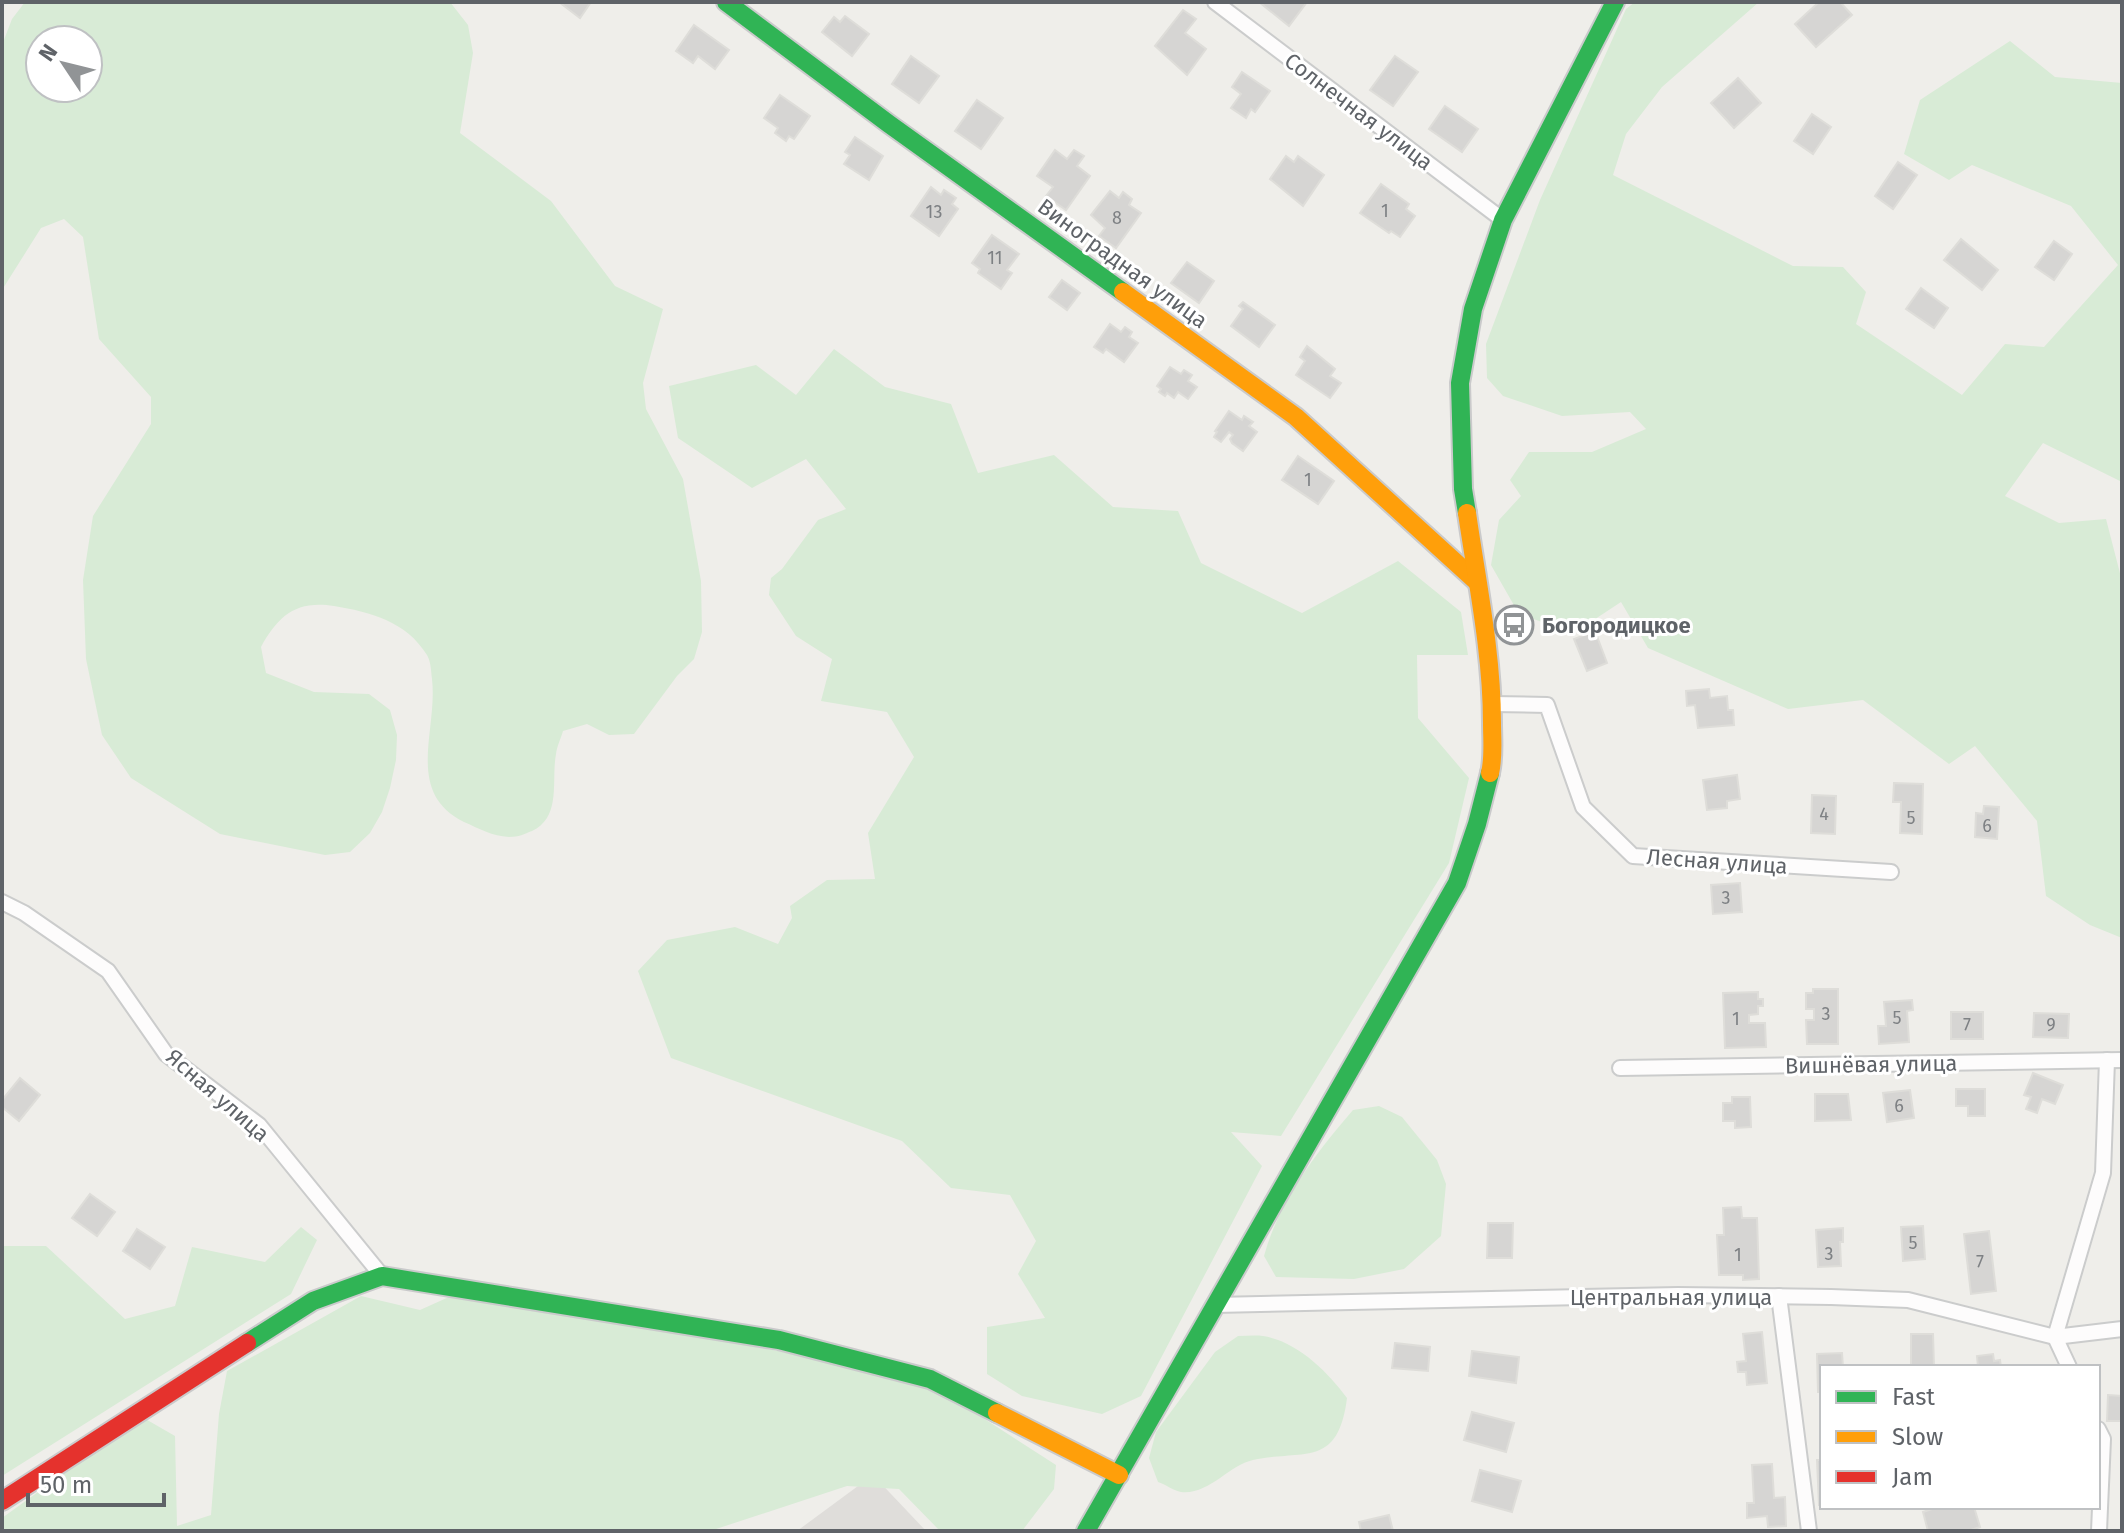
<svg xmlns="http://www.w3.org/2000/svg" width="2124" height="1533" font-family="'Fira Sans',sans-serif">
	<rect width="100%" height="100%" fill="#efeeea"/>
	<polygon fill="#dfddda" points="873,1475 926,1531 797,1531"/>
	<g fill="#d8ebd6" fill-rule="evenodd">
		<path d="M25 2H450L468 25 473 53 460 133 551 201 615 286 663 309 643 383 646 409 683 479 701 581 702 632 694 659 677 676 634 734 609 735 587 724 563 731C561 738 557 746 556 754 551 780 562 817 532 831 524 834 519 837 509 837 492 836 480 829 464 822 404 792 438 731 432 679 431 671 431 662 427 655 406 621 370 612 334 606 296 600 278 616 261 647L266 673 314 692 369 694 390 710 397 735 396 760 390 788 382 812 370 833 350 852 325 855 220 834 131 778 102 735 86 659 83 580 93 516 151 424V397L99 339 83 237 64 219 41 228 2 290V45L12 19ZM88 40V88H40V40Z"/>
		<polygon points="1635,2 1759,2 1662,87 1626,134 1613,175 1793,266 1843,267 1866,292 1856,324 1962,395 2005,344 2044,347 2118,265 2071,206 1972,165 1949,180 1904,154 1920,100 2010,41 2055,77 2122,83 2122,482 2043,443 2005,496 2059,523 2106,519 2122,581 2122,938 2090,925 2046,896 2037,821 1975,746 1949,764 1863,700 1788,709 1648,648 1621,602 1574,633 1519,614 1491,565 1499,520 1521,496 1510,480 1529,452 1592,452 1646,429 1630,412 1562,416 1503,396 1487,378 1486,344 1540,200 1626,9"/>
		<polygon points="834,349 885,387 951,404 978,473 1054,455 1113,507 1178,511 1201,563 1302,613 1398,561 1461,612 1468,655 1417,655 1418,718 1469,778 1449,863 1281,1136 1231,1132 1262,1166 1141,1396 1102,1414 1022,1396 987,1374 987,1327 1045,1318 1018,1274 1036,1241 1010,1195 951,1188 902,1141 671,1058 638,971 667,940 735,927 778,944 792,918 790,906 827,880 875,879 868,833 914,757 887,712 821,701 832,659 796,636 769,595 771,578 782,569 818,520 846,509 806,459 752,488 678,438 669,386 756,365 796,395"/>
		<path d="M1379 1106 1402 1117 1437 1160 1446 1184 1441 1236 1404 1269 1354 1279 1276 1277 1264 1256C1279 1201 1316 1153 1353 1110Z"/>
		<polygon points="301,1227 317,1240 291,1294 2,1476 2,1246 46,1246 125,1319 175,1306 192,1247 265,1262"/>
		<polygon points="460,1292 778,1351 938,1389 1056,1465 1054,1489 1022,1531 940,1531 899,1489 847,1486 710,1531 2,1531 2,1518 142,1417 175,1436 177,1526 211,1515 219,1414 227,1371 361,1296 420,1310"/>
		<path d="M1238 1336C1246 1336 1255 1335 1263 1336 1297 1341 1328 1372 1347 1398 1338 1469 1304 1449 1253 1460 1229 1465 1209 1495 1181 1492 1174 1491 1165 1484 1158 1482L1149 1458 1156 1432 1215 1352Z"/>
	</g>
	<g fill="#d6d5d3" stroke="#deddd9" stroke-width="2">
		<polygon points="559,2 591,2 580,18"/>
		<polygon points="1259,2 1307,2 1289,26"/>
		<polygon points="1819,2 1840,2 1852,15 1816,47 1795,24"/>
		<polygon points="1183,10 1196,19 1185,33 1206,49 1187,75 1155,46"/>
		<polygon points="845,16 869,34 852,56 822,32 834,17 840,22"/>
		<polygon points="694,25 729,50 715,69 698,56 693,63 676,51"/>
		<polygon points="911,56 939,76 919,103 892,84"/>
		<polygon points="1395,56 1418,72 1393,106 1370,90"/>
		<polygon points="1242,72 1270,91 1255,112 1251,109 1246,118 1231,108 1241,94 1232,87"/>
		<polygon points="1738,78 1761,103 1734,128 1711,103"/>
		<polygon points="780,95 810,116 794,139 789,136 786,141 775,133 778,128 764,118"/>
		<polygon points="977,100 1003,118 981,149 955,131"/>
		<polygon points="1445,106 1478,129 1462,152 1429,129"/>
		<polygon points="1812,114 1831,127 1813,154 1794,141"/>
		<polygon points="855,137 883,156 869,180 844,164 850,155 845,152"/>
		<polygon points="1055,150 1067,159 1074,150 1084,156 1077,166 1090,176 1066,210 1046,196 1053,187 1037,176"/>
		<polygon points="1286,156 1294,162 1298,156 1324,175 1303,206 1270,179"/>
		<polygon points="1898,162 1917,175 1893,209 1875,196"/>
		<polygon points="1381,184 1409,204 1406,209 1415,216 1400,237 1391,231 1389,233 1360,213"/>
		<polygon points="931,187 941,195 944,190 956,198 952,204 958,209 939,236 911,216"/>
		<polygon points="1110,191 1119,198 1123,192 1132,199 1129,205 1141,213 1116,248 1099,236 1105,228 1091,215"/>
		<polygon points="992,235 1019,254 1007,270 1012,273 1001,289 978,273 980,269 972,263"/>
		<polygon points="1961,239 1998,270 1982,290 1944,260"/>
		<polygon points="2054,241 2072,254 2054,280 2035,267"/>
		<polygon points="1187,262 1214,281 1199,303 1171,283"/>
		<polygon points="1062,280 1080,293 1067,310 1049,297"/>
		<polygon points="1921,288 1948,308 1934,328 1906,309"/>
		<polygon points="1243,302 1275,325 1259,347 1231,326 1243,309 1239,306"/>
		<polygon points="1110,324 1121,332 1125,327 1132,332 1129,337 1138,343 1124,362 1106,349 1103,353 1094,347"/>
		<polygon points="1307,346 1335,369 1330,376 1341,383 1330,398 1296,375 1305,361 1300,357"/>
		<polygon points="1170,367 1181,374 1184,370 1192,375 1188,381 1197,387 1188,399 1178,392 1174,398 1167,393 1165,396 1159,392 1161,389 1157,386"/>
		<polygon points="1229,411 1242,420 1244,416 1253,422 1249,426 1257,432 1243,451 1232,443 1230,439 1233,435 1229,432 1221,442 1214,437 1217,432 1215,431"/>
		<polygon points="1298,456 1334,481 1318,504 1282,480"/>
		<polygon points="1595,631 1607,663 1587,671 1574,639"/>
		<polygon points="1709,689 1710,698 1727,696 1728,710 1733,710 1734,725 1698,728 1695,705 1687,706 1686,691"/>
		<polygon points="1737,775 1740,799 1727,801 1727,808 1707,810 1703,780"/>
		<polygon points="1894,783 1923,784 1922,834 1900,833 1901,802 1893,802"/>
		<polygon points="1812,795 1836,796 1835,834 1811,833"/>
		<polygon points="1984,806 1999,807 1997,839 1975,837 1976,813 1983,814"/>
		<polygon points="1740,883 1742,912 1713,914 1711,885"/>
		<polygon points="1813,989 1838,989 1838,1044 1807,1044 1806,1020 1814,1020 1814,1009 1806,1009 1806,993 1813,993"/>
		<polygon points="1758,992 1758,999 1763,999 1763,1006 1758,1006 1758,1014 1749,1015 1749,1023 1765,1023 1766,1047 1725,1048 1723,993"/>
		<polygon points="1912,1000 1913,1010 1907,1011 1909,1042 1879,1044 1878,1026 1886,1026 1884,1002"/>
		<rect x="1951" y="1012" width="32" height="27"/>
		<polygon points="2034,1013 2069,1014 2068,1038 2033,1037"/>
		<polygon points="2033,1073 2063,1085 2055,1104 2042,1099 2037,1113 2026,1109 2031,1097 2024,1095"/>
		<polygon points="20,1078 40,1095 19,1121 2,1107 2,1100"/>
		<polygon points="1956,1089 1985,1089 1985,1116 1968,1116 1968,1106 1956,1106"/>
		<polygon points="1910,1090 1914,1118 1887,1122 1883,1093"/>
		<polygon points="1815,1094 1848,1094 1851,1120 1815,1121"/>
		<polygon points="1732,1097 1750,1097 1751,1127 1735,1128 1735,1121 1723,1121 1723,1103 1732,1103"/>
		<polygon points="90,1194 115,1212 97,1236 72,1218"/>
		<polygon points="1741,1207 1742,1218 1757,1218 1759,1279 1743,1280 1743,1275 1719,1275 1717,1235 1724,1235 1723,1208"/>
		<polygon points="1488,1223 1513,1223 1512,1258 1487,1258"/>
		<polygon points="1923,1226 1925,1259 1903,1261 1901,1227"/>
		<polygon points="1843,1228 1843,1242 1840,1242 1841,1266 1818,1267 1816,1230"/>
		<polygon points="137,1229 165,1247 150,1269 123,1251"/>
		<polygon points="1989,1231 1996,1291 1971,1294 1964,1234"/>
		<polygon points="1762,1332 1767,1383 1747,1385 1746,1372 1738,1372 1737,1362 1746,1361 1743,1334"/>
		<polygon points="1911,1334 1933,1334 1934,1367 1911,1367"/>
		<polygon points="1395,1343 1430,1347 1428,1371 1392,1368"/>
		<polygon points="1472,1351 1519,1357 1516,1383 1469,1376"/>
		<polygon points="1842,1353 1843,1367 1822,1367 1822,1392 1818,1392 1817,1354"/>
		<polygon points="1993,1354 1994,1361 2000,1360 2001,1367 1978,1367 1977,1356"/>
		<polygon points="2108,1395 2122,1396 2122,1421 2107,1421"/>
		<polygon points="1472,1412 1514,1423 1506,1452 1464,1440"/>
		<polygon points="1817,1460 1822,1460 1822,1505 1819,1505"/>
		<polygon points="1772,1464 1774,1498 1785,1497 1786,1526 1768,1527 1767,1516 1747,1518 1747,1503 1754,1503 1752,1465"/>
		<polygon points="1480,1470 1521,1481 1512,1512 1472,1501"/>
		<polygon points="1938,1507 1974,1507 1980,1527 1968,1531 1928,1531 1923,1512"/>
		<polygon points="1389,1515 1393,1531 1361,1531 1359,1522"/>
	</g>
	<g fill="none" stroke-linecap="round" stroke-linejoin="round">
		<defs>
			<g id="street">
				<polyline points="1215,2 1503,220"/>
				<polyline points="1492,704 1547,705 1583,807 1633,856 1891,872"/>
				<polyline points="2,902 24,913 108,971 166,1054 259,1125 382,1276"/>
				<polyline points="1620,1068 2122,1060"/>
				<polyline points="1779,1296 1809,1531"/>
				<polyline points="1215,1305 1678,1295 1831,1297 1908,1300 2055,1337 2122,1329"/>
				<polyline points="2069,1367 2055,1337 2103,1173 2107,1060"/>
				<polyline points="2098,1429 2103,1439 2099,1531"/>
			</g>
			<g id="fast">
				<polyline points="726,2 889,124 1123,292"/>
				<polyline points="1467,513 1463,489 1460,383 1473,309 1503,220 1615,2"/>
				<polyline points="247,1343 313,1301 382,1276 779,1340 930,1379 997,1413"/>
				<polyline points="1086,1531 1457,883 1477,824 1490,773"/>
			</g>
			<g id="slow">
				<polyline points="1123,292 1296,417 1476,581"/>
				<path d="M1467 513C1477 582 1492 653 1492 723 1492 740 1494 757 1490 773"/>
				<polyline points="997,1413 1119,1475"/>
			</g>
			<polyline id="jam" points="2,1501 247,1343"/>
		</defs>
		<use href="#street" stroke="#cbcccc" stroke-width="18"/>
		<use href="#fast" stroke="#cacacb" stroke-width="22"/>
		<use href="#slow" stroke="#cacacb" stroke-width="22"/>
		<use href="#jam" stroke="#cacacb" stroke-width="22"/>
		<use href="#street" stroke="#fdfcfc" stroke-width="14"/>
		<use href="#fast" stroke="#30b455" stroke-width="18"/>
		<use href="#slow" stroke="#ff9f0a" stroke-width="18"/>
		<use href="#jam" stroke="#e5322d" stroke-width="18"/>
	</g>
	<defs>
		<symbol id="bus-ring" viewBox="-11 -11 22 22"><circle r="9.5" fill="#fff" stroke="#919496" stroke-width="1.5"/><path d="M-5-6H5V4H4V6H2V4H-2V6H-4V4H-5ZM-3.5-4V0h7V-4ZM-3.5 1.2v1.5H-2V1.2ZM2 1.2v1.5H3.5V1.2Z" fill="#919496"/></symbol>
	</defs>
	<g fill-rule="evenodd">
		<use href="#bus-ring" x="1492" y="603" width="44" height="44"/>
	</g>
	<g text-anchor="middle" stroke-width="6" stroke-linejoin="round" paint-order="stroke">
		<g font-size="18" fill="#7e8184">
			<text x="1385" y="217">1</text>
			<text x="934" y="218">13</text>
			<text x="1117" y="224">8</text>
			<text x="995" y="264">11</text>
			<text x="1308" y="486">1</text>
			<text x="1824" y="820">4</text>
			<text x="1911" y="824">5</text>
			<text x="1987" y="832">6</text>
			<text x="1726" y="904">3</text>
			<text x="1826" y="1020">3</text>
			<text x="1897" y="1024">5</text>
			<text x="1736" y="1025">1</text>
			<text x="1967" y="1031">7</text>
			<text x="2051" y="1031">9</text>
			<text x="1899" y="1112">6</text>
			<text x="1913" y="1249">5</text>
			<text x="1829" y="1260">3</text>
			<text x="1738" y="1261">1</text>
			<text x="1980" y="1268">7</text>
		</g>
		<g font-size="22" fill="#5f6368" stroke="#fff">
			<text transform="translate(1359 111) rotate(37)" y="8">Солнечная улица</text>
			<text transform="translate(1123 263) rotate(36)" y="8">Виноградная улица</text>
			<text transform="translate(1717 861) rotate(4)" y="8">Лесная улица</text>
			<text transform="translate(1871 1064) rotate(-1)" y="8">Вишнёвая улица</text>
			<text transform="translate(218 1095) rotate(41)" y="8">Ясная улица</text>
			<text x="1671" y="1305">Центральная улица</text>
		</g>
		<g font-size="22" font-weight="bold" fill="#5f6368" stroke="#fff" text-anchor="start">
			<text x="1542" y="633">Богородицкое</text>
		</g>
	</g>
	<rect width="2124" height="1533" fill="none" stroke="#5f6368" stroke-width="8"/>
	<rect x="1820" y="1365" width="280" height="144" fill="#ffffff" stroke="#bfc1c3" stroke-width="2"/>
	<rect x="1836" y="1391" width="40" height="12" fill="#30b455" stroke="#bfc1c3" stroke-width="2"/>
	<text x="1892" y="1405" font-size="24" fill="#5f6368">Fast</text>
	<rect x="1836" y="1431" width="40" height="12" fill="#ff9f0a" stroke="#bfc1c3" stroke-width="2"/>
	<text x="1892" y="1445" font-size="24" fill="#5f6368">Slow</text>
	<rect x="1836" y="1471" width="40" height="12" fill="#e5322d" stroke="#bfc1c3" stroke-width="2"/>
	<text x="1892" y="1485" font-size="24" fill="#5f6368">Jam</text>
	<g transform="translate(64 64) rotate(305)"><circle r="38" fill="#ffffff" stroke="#bfc1c3" stroke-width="2"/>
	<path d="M0-6L14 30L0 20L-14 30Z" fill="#919496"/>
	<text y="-12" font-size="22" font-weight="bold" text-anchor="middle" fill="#5f6368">N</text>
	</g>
	<path d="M28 1493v12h136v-12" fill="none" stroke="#5f6368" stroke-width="4"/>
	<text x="40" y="1493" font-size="24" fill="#5f6368" stroke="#ffffff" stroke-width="6" paint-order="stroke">50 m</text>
</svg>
